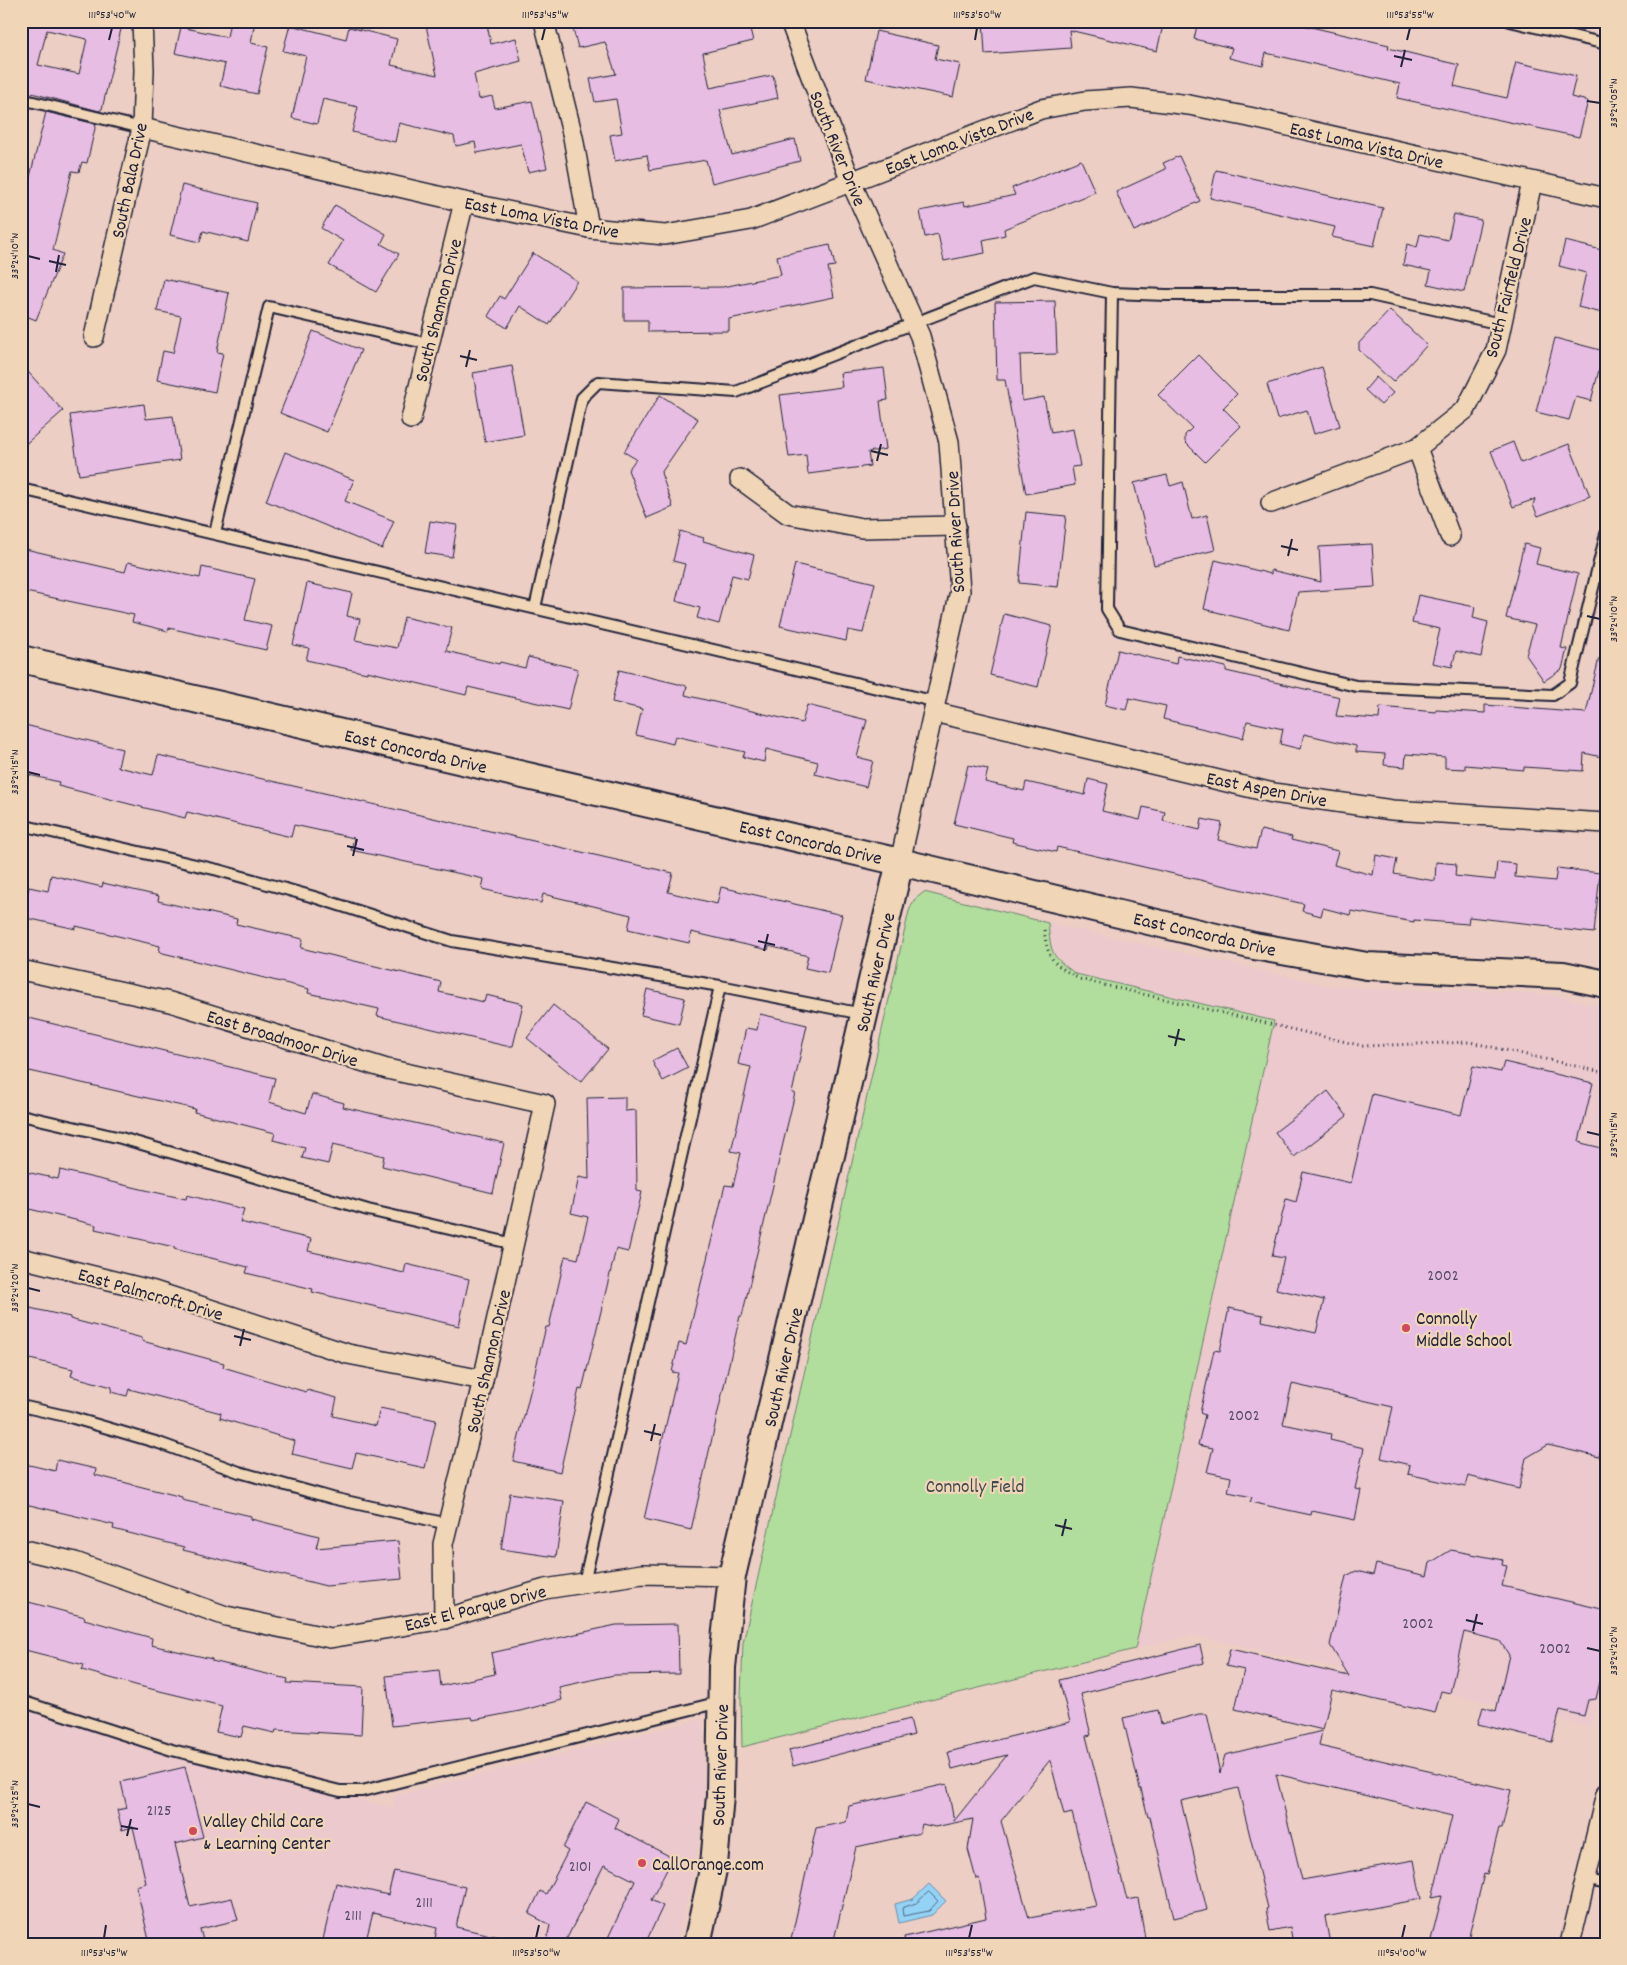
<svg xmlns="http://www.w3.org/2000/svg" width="1627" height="1965" font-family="Dekko,sans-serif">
	<rect width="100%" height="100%" fill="#edcec4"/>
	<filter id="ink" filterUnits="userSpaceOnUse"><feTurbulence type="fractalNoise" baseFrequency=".02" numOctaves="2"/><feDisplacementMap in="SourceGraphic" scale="10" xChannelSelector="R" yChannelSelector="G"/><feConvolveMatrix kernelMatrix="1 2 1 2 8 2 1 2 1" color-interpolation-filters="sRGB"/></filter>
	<g filter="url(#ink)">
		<g fill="#ebc9cd">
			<polygon points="1048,923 1322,984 1367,989 1497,991 1551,995 1606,1007 1606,1663 1591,1727 1194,1635 1135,1649 1274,1021 1076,974 1060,962 1050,949"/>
			<polygon points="21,1708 186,1759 301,1789 393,1807 395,1796 703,1719 704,1802 696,1858 677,1944 21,1944"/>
		</g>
		<path fill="#b1de9c" stroke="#6a806c" d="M924 892 1048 923C1051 954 1051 956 1076 974L1274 1021 1135 1649 742 1747 741 1697 743 1643 909 911 914 900Z"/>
		<polygon fill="#94d3f5" stroke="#668cab" points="929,1884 946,1901 932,1915 899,1923 895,1904 913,1899"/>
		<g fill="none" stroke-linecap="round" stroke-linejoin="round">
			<polygon stroke="#506985" stroke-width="1" points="929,1892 938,1901 929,1911 903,1916 902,1908 916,1903"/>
		</g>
		<g fill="#e7bde3" stroke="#22223b" fill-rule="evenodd">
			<path d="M21 21H105L122 25 102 109 99 111 32 93V94L21 92ZM47 30 87 39 79 74 38 65Z"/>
			<polygon points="230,21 255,21 251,43 268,47 257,94 220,86 225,64 175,53 181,27 227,37"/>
			<polygon points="425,21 479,21 480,27 487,25 491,44 516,38 521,61 474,74 479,99 492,96 495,108 532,101 547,168 528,172 521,144 477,153 475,142 456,146 454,136 399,123 395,142 352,132 358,107 323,99 317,124 292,118 306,56 283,51 290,25 346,39 349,27 397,39 391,65 437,75"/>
			<polygon points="588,21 748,21 753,41 703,53 710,88 773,75 778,98 720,110 732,155 795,139 800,161 712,183 706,160 650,170 647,155 615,161 610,135 622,133 616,99 595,102 590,79 616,74 605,42 578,48 572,25"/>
			<polygon points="983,21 1164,21 1157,51 1069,30 1071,48 985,54"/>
			<polygon points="1198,21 1285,21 1389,45 1388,48 1459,65 1454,86 1507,98 1516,62 1576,76 1571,97 1588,101 1579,137 1397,98 1400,84 1266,53 1263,66 1229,58 1232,48 1194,39"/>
			<polygon points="876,31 938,45 935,59 960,64 953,97 866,79"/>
			<polygon points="46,112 96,124 87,163 82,162 79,172 72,171 53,250 63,254 36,320 21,314 21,213"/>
			<polygon points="1179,156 1200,201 1134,231 1116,192 1166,169 1163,163"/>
			<polygon points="1081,160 1095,192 1004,229 1005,235 983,240 985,253 944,261 938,234 925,237 920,211 964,202 965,206 1015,195 1012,188"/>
			<polygon points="1216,170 1383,208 1374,246 1332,237 1335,227 1210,198"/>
			<polygon points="182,185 257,203 248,242 203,231 200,242 170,235"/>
			<polygon points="335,205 386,234 381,244 399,254 376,292 329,265 343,241 321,228"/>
			<polygon points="1454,214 1481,220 1464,292 1428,284 1431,271 1403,265 1407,244 1417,247 1420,234 1448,240"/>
			<polygon points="1565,241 1606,251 1606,314 1578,307 1586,273 1559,266"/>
			<polygon points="830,245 835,266 828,267 834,297 729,319 729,331 648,332 648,320 624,320 624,288 723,287 781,275 777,256"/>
			<polygon points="533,253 577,281 549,325 520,306 507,328 488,316 500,296 504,299"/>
			<polygon points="164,279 229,293 217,352 223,353 215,392 157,380 163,351 173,353 181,316 157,311"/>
			<polygon points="1055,301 1057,354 1020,355 1022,401 1044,397 1051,433 1073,429 1080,466 1072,467 1075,485 1026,494 1005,380 997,380 995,302"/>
			<polygon points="1390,310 1427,345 1393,382 1359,350 1359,343"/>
			<polygon points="313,331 361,350 327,432 280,413"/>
			<polygon points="1555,338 1604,351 1591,401 1576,397 1569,420 1536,412"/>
			<polygon points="1198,355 1237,394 1223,408 1241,426 1205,462 1185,442 1185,435 1192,428 1158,395"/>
			<polygon points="21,364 63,411 21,448"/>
			<polygon points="512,366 524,435 485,442 473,373"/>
			<polygon points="1322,367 1340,426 1314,434 1307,410 1277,419 1267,384"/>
			<polygon points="884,368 888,400 880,401 886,449 868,452 870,466 808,474 806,455 789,457 780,395 842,387 840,373"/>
			<polygon points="1376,377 1393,393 1381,405 1365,390"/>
			<polygon points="660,395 698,419 661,473 673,507 647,518 628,470 636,459 624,452"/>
			<polygon points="144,404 146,419 173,416 180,460 79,475 70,415"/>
			<polygon points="1513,442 1521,463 1569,444 1590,496 1538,516 1533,505 1535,499 1513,507 1491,451"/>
			<polygon points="285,452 354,480 345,501 394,521 382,549 266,501"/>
			<polygon points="1167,475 1170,486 1183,482 1192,519 1207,515 1215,550 1154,565 1134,483"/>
			<polygon points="1026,512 1066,516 1058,587 1019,583"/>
			<polygon points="430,521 457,525 452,557 425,553"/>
			<polygon points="680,531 704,538 703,541 754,555 748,579 732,575 719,624 697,618 700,608 676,601 685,564 673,561"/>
			<polygon points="1372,544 1375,587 1298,592 1289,630 1204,609 1215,560 1271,574 1271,570 1321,582 1319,547"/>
			<polygon points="1524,544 1540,548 1536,564 1578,574 1561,648 1567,649 1562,669 1544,681 1526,655 1535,625 1506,618"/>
			<polygon points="21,548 125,572 128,562 200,578 202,567 255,579 245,620 272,626 266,650 169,628 168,631 132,622 134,615 21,591"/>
			<polygon points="795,564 875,583 863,633 848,630 846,641 780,626"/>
			<polygon points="307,583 352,593 347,616 360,619 355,640 397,648 404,617 452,628 446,651 499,664 500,662 525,668 528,657 578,669 568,710 468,687 466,695 367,671 367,673 306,660 309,648 293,645"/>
			<polygon points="1418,595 1475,607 1473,618 1488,622 1481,657 1456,651 1452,667 1432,663 1440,629 1412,623"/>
			<polygon points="1004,614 1052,626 1038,687 990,675"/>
			<polygon points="1118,650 1176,664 1177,656 1226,667 1226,671 1340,697 1336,716 1379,719 1380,707 1436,712 1436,710 1485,713 1485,705 1586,713 1599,658 1606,659 1606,758 1584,753 1583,771 1524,767 1524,770 1465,765 1465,769 1445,768 1445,757 1406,754 1405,767 1384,765 1385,754 1356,752 1356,746 1304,734 1300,749 1280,744 1283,729 1247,721 1243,738 1221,733 1163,719 1166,706 1129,698 1126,710 1105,705"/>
			<polygon points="619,670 687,686 685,695 802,723 807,705 867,720 857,757 873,761 866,787 815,774 818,762 766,749 764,762 743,757 745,752 675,736 673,744 636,735 642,709 612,702"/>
			<polygon points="21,724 122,749 118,767 153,775 158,755 673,873 668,892 717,904 721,887 842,915 828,973 805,968 808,956 769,946 768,950 691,932 689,943 628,929 631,915 543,894 541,903 482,889 484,879 351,850 354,838 294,825 291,837 187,812 185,818 58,786 59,782 21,773"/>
			<polygon points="968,765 988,769 985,782 1024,791 1026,782 1085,795 1088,779 1108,784 1102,811 1140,820 1143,807 1165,812 1163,821 1200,830 1202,819 1222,823 1218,840 1256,849 1261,830 1292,837 1291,840 1338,851 1334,865 1373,875 1376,855 1397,859 1394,874 1435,881 1436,862 1456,864 1455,876 1495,880 1497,862 1516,864 1515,877 1555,881 1557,868 1600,873 1594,933 1550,928 1550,926 1469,917 1468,924 1414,920 1414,922 1351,911 1350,915 1323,908 1321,916 1302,911 1304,904 1057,847 1056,852 1012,842 1013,838 954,824"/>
			<polygon points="51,875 102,887 103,883 159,896 158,901 237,919 236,924 303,939 301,948 441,982 439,992 484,1002 486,995 523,1004 513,1046 506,1046 377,1016 379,1009 308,993 309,989 159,952 160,946 76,926 76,929 22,917 29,887 48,891"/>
			<polygon points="647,989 685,998 679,1024 641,1015"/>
			<polygon points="553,1005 608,1049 581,1082 527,1038"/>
			<polygon points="760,1014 807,1025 792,1093 795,1093 742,1316 740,1316 691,1530 644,1519 678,1373 672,1372 679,1343 686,1345 725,1185 733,1186 741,1153 731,1151 751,1067 738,1064 746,1028 757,1030"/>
			<polygon points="21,1016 275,1078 269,1102 306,1113 312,1094 344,1103 343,1107 504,1143 493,1193 382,1166 384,1156 333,1144 328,1164 302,1158 305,1148 273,1140 275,1133 194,1112 195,1109 21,1069"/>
			<polygon points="677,1048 688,1068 663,1081 652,1061"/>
			<polygon points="1504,1062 1593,1083 1579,1141 1582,1142 1581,1143 1606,1149 1606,1427 1599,1457 1548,1445 1526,1458 1519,1489 1468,1476 1465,1487 1408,1474 1410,1465 1381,1458 1393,1407 1292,1384 1283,1424 1331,1434 1330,1440 1364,1448 1355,1489 1361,1490 1355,1520 1312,1511 1311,1515 1250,1502 1252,1497 1228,1492 1231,1477 1207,1472 1213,1448 1198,1445 1205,1415 1200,1413 1214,1350 1220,1351 1229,1308 1263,1315 1262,1321 1316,1333 1324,1300 1276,1289 1284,1258 1272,1256 1286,1199 1296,1202 1303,1172 1351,1183 1372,1094 1461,1115 1473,1066 1501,1072"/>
			<polygon points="1328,1091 1347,1116 1294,1157 1275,1132"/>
			<polygon points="625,1097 625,1111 636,1110 637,1191 642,1192 628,1252 616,1249 582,1390 579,1389 560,1472 513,1461 546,1327 549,1327 565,1256 578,1259 588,1217 571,1213 579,1177 589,1179 587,1098"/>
			<polygon points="60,1170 154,1192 186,1199 187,1195 244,1209 240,1222 311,1239 308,1251 404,1273 406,1264 469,1279 459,1326 312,1292 313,1289 246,1273 248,1267 174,1249 174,1247 95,1229 96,1225 21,1207 21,1193 26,1172 58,1179"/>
			<polygon points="21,1306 70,1317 70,1319 142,1338 142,1341 224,1363 223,1367 306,1392 307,1390 337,1398 333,1416 376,1426 380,1408 436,1420 425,1468 356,1453 352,1468 292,1454 295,1441 220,1418 221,1413 129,1389 127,1396 111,1392 112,1387 71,1376 73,1369 21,1357"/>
			<polygon points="57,1460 96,1469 95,1475 182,1497 182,1500 251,1516 251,1519 319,1536 316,1548 398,1541 402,1579 326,1586 183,1550 184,1547 113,1529 114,1525 21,1503 21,1463 55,1471"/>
			<polygon points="510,1493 564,1501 556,1557 501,1549"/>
			<polygon points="1451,1550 1503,1560 1502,1565 1507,1566 1502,1586 1606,1610 1606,1656 1596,1699 1588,1700 1584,1716 1560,1710 1552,1742 1478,1724 1483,1707 1496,1711 1509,1655 1500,1641 1464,1632 1450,1693 1441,1691 1435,1713 1332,1690 1323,1730 1235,1709 1244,1670 1226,1666 1230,1649 1349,1676 1330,1645 1346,1576 1356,1571 1373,1575 1376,1564 1427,1576 1430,1563"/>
			<polygon points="21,1600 85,1617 84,1619 152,1638 151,1645 212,1659 212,1661 288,1679 287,1683 363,1687 361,1735 276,1730 275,1733 244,1726 241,1737 216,1732 222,1706 139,1686 82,1670 84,1665 21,1649"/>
			<polygon points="678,1624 679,1674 614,1675 559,1687 562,1700 520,1711 473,1720 472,1717 392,1726 386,1676 439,1670 441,1686 495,1674 491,1653 616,1625"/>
			<path d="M1200 1645 1204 1663 1081 1694 1091 1735 1086 1736 1127 1900 1138 1898 1145 1938 1116 1944H905L904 1937 986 1918 979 1878 976 1879 968 1849 973 1819 935 1827 922 1824 920 1833 856 1847 833 1944H790L816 1828 846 1822 849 1806 947 1784 954 1821 1007 1755 952 1769 948 1752 1070 1722 1059 1680ZM1050 1760 1064 1815 1072 1813 1096 1906 1029 1918 1001 1821Z"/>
			<polygon points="1158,1710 1161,1724 1199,1714 1207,1714 1220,1773 1225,1755 1322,1731 1319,1746 1511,1790 1502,1828 1499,1828 1487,1875 1484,1874 1467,1944 1430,1944 1442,1896 1432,1898 1452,1816 1276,1774 1302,1880 1414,1860 1421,1899 1325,1917 1330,1944 1293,1944 1290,1927 1270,1931 1266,1909 1268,1908 1238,1788 1181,1801 1207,1910 1174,1918 1150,1817 1148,1817 1141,1789 1140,1789 1123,1718"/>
			<polygon points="910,1719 914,1735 793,1766 789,1750"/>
			<polygon points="185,1767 203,1837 175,1844 190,1907 232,1898 238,1920 200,1929 204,1944 150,1944 136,1886 146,1883 133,1827 122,1830 117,1810 127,1808 121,1782"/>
			<polygon points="586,1802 619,1819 615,1828 673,1858 651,1900 663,1906 645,1944 605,1944 635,1881 604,1865 564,1944 546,1944 550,1925 529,1914 540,1891 546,1894 568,1851 563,1848"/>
			<polygon points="394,1871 465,1887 456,1927 500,1937 499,1944 434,1944 437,1928 373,1913 365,1944 322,1944 336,1883 388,1895"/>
		</g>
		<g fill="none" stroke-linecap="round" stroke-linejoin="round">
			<defs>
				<g id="lane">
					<polyline points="1510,21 1606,44"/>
					<polyline points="21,99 142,128"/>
					<polyline points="1112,293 1107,609 1120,630 1356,686 1553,695 1570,683 1606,534"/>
					<polyline points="21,489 937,702"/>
					<polyline points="215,533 269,307 429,344"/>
					<polyline points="535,608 582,398 598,382 736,392 1034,277 1112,293 1166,295 1370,295 1501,324"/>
					<polyline points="21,825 218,870 314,897 452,941 720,986 863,1014"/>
					<polyline points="21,1115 121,1138 368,1210 514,1244"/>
					<polyline points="21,1406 70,1417 159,1443 239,1472 332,1498 448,1524"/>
					<polyline points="584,1583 720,986"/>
					<polyline points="21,1701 172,1750 340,1791 362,1791 720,1702"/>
					<polyline points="1585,1879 1606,1884"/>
				</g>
				<g id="street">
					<polyline points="544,21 573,137 589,228"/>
					<polyline points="790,21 851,182 920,336 949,442 960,591 900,862"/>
					<polyline points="142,128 464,202 589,228 665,235 751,220 1041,109 1085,101 1131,98 1189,105 1249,117 1606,198"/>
					<polyline points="94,337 142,128 144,70 142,21"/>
					<polyline points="411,419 464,202"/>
					<polyline points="1417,448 1450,536"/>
					<polyline points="740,479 788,514 862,528 956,526"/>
					<polyline points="1271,503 1417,448 1466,409 1496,350 1532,182"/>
					<polyline points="934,712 1273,793 1392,810 1606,823"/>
					<polyline points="21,970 170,1002 387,1069 545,1104 483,1380 443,1544 444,1619"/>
					<polyline points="21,1258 154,1291 348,1354 483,1380"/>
					<polyline points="21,1549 75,1562 226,1616 330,1638 444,1619 545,1589 642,1574 732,1576"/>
					<polyline points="1570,1944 1606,1794"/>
				</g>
				<g id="secondary">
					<polyline points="21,659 900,862 1254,946 1367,966 1563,975 1606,984"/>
					<polyline points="697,1944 714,1865 720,1795 722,1667 732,1576 900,862"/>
				</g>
			</defs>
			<use href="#lane" stroke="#22223b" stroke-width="14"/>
			<use href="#street" stroke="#22223b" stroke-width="22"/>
			<use href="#secondary" stroke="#22223b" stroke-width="30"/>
			<path stroke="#22223b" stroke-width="3" stroke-dasharray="1 4" stroke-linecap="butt" d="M1044 930C1048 961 1053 963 1079 979L1363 1046 1470 1042 1606 1073"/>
			<use href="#lane" stroke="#f0d6b7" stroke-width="10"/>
			<use href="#street" stroke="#f0d6b7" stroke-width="19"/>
			<use href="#secondary" stroke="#f0d6b7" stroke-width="26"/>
		</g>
	</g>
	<path fill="none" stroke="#22223b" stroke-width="2" d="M109 40 112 28M542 40 545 28M975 40 977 28M1407 40 1410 28M1394 56 1412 60M1401 67 1405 50M1587 101 1600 103M28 256 40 259M49 261 66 265M56 272 59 255M460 356 477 360M466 367 470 350M871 451 888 455M877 461 881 444M1281 546 1298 550M1288 556 1292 539M1587 616 1600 619M28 772 40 775M347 846 364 850M353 856 357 839M758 941 775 945M764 951 768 934M1168 1036 1185 1040M1175 1046 1179 1029M1587 1132 1600 1135M28 1288 40 1291M234 1336 251 1340M240 1346 244 1329M644 1431 661 1435M651 1441 655 1424M1055 1525 1072 1529M1062 1536 1066 1519M1466 1620 1483 1624M1473 1631 1477 1614M1587 1648 1600 1651M28 1804 40 1807M121 1826 138 1829M127 1836 131 1819M104 1938 106 1925M536 1938 539 1925M969 1938 972 1925M1402 1938 1405 1925"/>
	<g fill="#d1495b" stroke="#f0d6b7" stroke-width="2">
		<circle cx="1406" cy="1328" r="5"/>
		<circle cx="193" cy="1831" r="5"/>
		<circle cx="642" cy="1863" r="5"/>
	</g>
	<g text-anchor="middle" stroke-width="4.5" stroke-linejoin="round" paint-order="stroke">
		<g font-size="16" fill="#534965">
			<text x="1443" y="1280">2002</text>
			<text x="1244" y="1420">2002</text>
			<text x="1418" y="1628">2002</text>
			<text x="1555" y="1653">2002</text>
			<text x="159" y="1815">2125</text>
			<text x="580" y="1871">2101</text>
			<text x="424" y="1907">2111</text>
			<text x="353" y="1920">2111</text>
		</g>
		<g font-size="19" fill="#22223b" stroke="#f0d6b7">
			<text transform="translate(959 140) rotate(-21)" y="7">East Loma Vista Drive</text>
			<text transform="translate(1367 144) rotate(13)" y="7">East Loma Vista Drive</text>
			<text transform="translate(839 148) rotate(68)" y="7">South River Drive</text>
			<text transform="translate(128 180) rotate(-78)" y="7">South Bala Drive</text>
			<text transform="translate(542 216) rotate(11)" y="7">East Loma Vista Drive</text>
			<text transform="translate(1507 287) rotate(-76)" y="7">South Fairfield Drive</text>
			<text transform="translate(437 310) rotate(-76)" y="7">South Shannon Drive</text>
			<text transform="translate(954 532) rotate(-93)" y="7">South River Drive</text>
			<text transform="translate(416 750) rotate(13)" y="7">East Concorda Drive</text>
			<text transform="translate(1267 788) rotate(11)" y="7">East Aspen Drive</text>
			<text transform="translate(811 841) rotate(13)" y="7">East Concorda Drive</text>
			<text transform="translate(1205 933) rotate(13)" y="7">East Concorda Drive</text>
			<text transform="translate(874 972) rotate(-77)" y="7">South River Drive</text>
			<text transform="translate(283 1037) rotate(17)" y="7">East Broadmoor Drive</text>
			<text transform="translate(151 1293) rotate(16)" y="7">East Palmcroft Drive</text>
			<text transform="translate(487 1361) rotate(-77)" y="7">South Shannon Drive</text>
			<text transform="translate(782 1367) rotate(-77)" y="7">South River Drive</text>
			<text transform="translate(475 1607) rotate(-14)" y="7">East El Parque Drive</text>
			<text transform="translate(719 1765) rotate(-88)" y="7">South River Drive</text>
		</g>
		<g font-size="19" fill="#22223b" stroke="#f0d6b7" text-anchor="start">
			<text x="1416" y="1324">Connolly<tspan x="1416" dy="22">Middle School</tspan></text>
			<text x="203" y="1827">Valley Child Care<tspan x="203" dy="22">&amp; Learning Center</tspan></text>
			<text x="652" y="1870">CallOrange.com</text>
		</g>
		<g font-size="19" fill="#3f484e" stroke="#f0d6b7">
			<text x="975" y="1492">Connolly Field</text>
		</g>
	</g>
	<rect width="1627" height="1965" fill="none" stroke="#f0d6b7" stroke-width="55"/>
	<rect x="28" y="28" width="1572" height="1910" fill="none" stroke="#22223b" stroke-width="2"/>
	<g font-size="12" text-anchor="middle" fill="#22223b">
		<text x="112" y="18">111°53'40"W</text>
		<text x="545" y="18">111°53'45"W</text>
		<text x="977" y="18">111°53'50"W</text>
		<text x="1410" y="18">111°53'55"W</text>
		<text transform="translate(1613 103) rotate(-90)" y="4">33°24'05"N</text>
		<text transform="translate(14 256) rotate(-90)" y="4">33°24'10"N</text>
		<text transform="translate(1613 619) rotate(-90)" y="4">33°24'10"N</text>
		<text transform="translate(14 772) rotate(-90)" y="4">33°24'15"N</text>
		<text transform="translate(1613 1135) rotate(-90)" y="4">33°24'15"N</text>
		<text transform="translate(14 1288) rotate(-90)" y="4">33°24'20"N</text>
		<text transform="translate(1613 1651) rotate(-90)" y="4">33°24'20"N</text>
		<text transform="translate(14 1804) rotate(-90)" y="4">33°24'25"N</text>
		<text x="104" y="1956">111°53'45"W</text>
		<text x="536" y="1956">111°53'50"W</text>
		<text x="969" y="1956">111°53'55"W</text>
		<text x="1402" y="1956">111°54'00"W</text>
	</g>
</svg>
